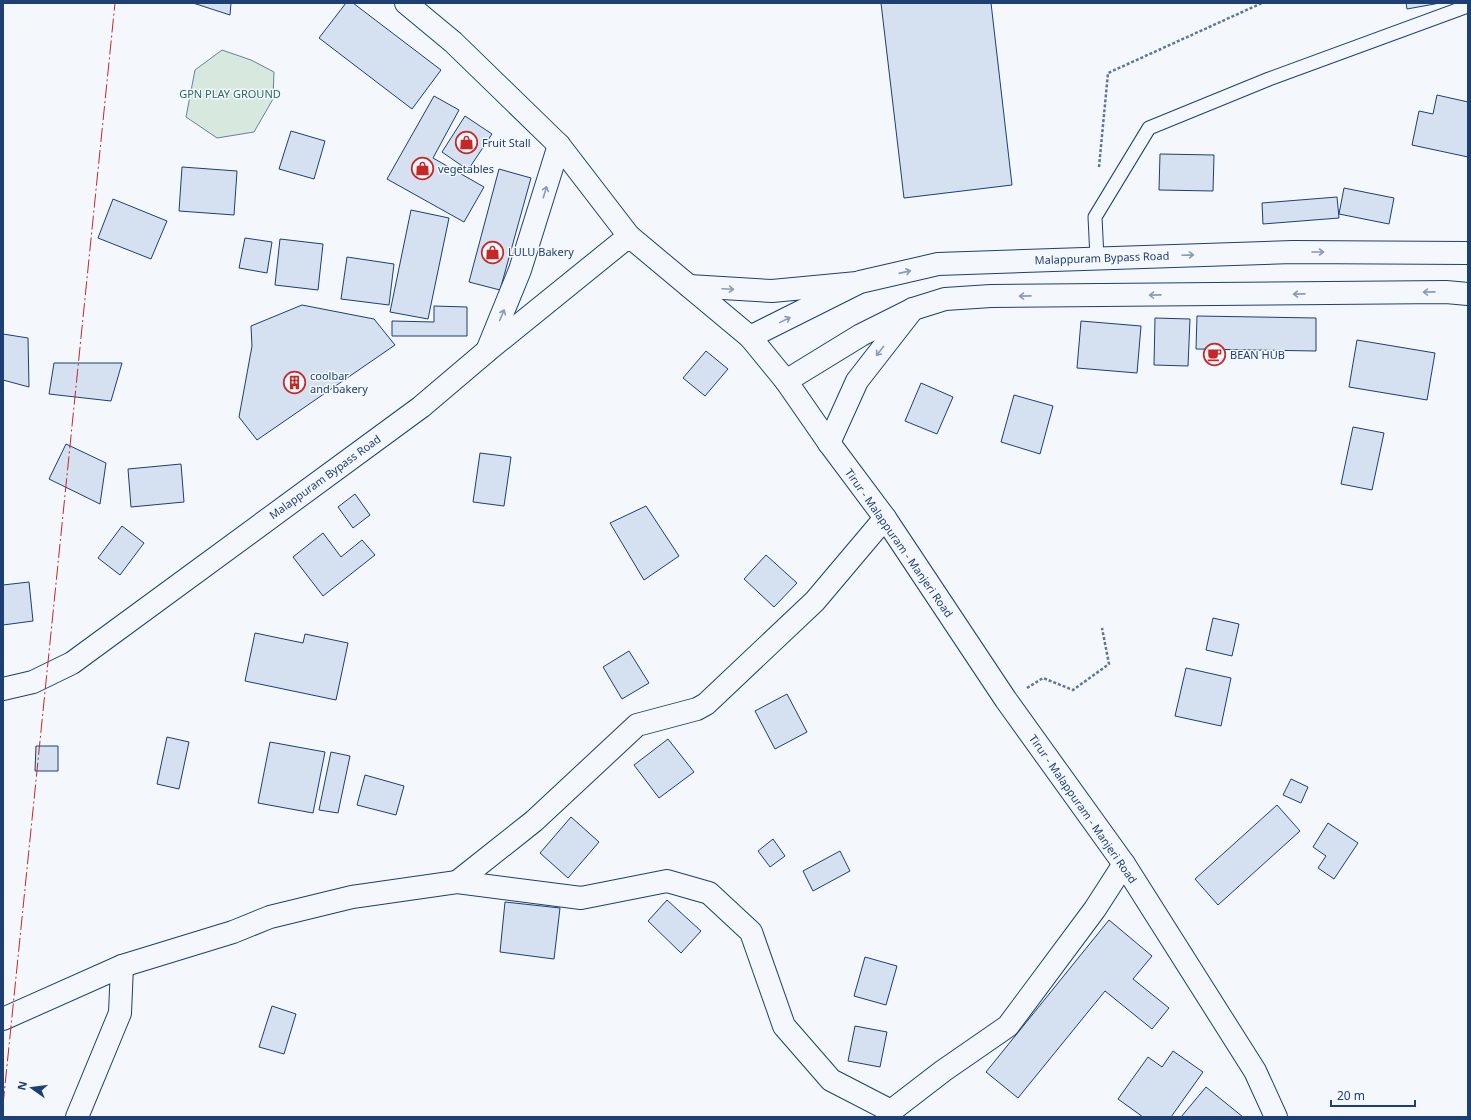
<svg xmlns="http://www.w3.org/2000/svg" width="1471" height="1120" font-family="'Noto Sans',sans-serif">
	<rect width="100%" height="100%" fill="#f4f7fb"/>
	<polygon fill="#d7e8df" stroke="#687fa3" points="222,50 251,60 274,72 273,99 254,132 217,138 186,117 195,70"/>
	<g fill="#d5e0f0" stroke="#1d3f73">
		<polygon points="193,3 231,3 230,15"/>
		<polygon points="346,3 353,3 441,70 412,109 319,38"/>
		<polygon points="881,3 991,3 1012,185 904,198"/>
		<polygon points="1406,3 1440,3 1407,9"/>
		<polygon points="1437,95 1468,102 1468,157 1412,145 1419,111 1433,114"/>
		<polygon points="434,96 459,110 433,158 484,187 464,222 387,179"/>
		<polygon points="465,116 492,134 468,170 442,152"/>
		<polygon points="291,131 325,141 314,179 279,169"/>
		<polygon points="1160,154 1214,155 1213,191 1159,190"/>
		<polygon points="182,167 237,171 234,215 179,211"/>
		<polygon points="499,169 531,178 500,290 469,282"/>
		<polygon points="1344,188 1394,198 1389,224 1339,214"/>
		<polygon points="1337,197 1339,218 1263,224 1262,203"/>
		<polygon points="113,199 167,221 151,259 98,238"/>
		<polygon points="411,210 449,218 428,319 390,312"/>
		<polygon points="245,238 272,242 267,273 239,268"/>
		<polygon points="280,239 323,244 318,290 275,285"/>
		<polygon points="347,257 394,264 389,305 341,299"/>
		<polygon points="302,305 374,319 395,345 257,440 239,417 252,346 251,326"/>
		<polygon points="434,306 467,307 467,336 392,336 392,321 434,322"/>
		<polygon points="1197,316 1316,318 1316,351 1196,349"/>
		<polygon points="1155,318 1190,319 1188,366 1154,365"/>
		<polygon points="1081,321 1141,326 1137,373 1077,368"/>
		<polygon points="3,334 28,338 29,387 3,380"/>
		<polygon points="1357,340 1435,353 1427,400 1349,387"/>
		<polygon points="706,351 728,369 705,396 683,378"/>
		<polygon points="54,363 122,363 111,401 49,394"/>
		<polygon points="921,383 953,397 937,434 905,421"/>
		<polygon points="1014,395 1053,406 1040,454 1001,442"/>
		<polygon points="1353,427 1384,433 1372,490 1341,484"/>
		<polygon points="66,444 106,463 100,504 49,479"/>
		<polygon points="480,453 511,457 504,506 473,502"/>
		<polygon points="181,464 184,502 131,507 128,469"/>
		<polygon points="355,494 370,515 353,528 338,507"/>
		<polygon points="646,506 679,556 644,580 610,523"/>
		<polygon points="122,526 144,543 120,575 98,558"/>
		<polygon points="323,533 341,557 362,540 375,555 323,596 293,557"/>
		<polygon points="766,555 797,583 774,607 744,579"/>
		<polygon points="29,582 33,621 3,625 3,585"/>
		<polygon points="1213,618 1239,624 1232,656 1206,650"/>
		<polygon points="255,633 303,643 305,634 348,643 336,700 245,681"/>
		<polygon points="629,651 649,683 622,699 603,667"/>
		<polygon points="1186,668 1231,678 1221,726 1175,716"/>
		<polygon points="787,694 807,732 775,749 755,711"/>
		<polygon points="167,737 189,742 179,789 157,784"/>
		<polygon points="668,739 694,772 659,798 634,765"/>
		<polygon points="270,742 325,752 313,813 258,803"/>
		<polygon points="36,746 58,746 58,771 35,771"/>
		<polygon points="331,752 350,756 338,813 319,810"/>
		<polygon points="365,775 404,786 396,815 357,805"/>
		<polygon points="1291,779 1308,787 1301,803 1283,795"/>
		<polygon points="1277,805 1300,831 1218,905 1195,879"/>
		<polygon points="571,817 599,842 568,878 540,853"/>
		<polygon points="1328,823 1358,843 1334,879 1318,868 1326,856 1313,847"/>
		<polygon points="773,839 785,856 770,867 758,851"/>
		<polygon points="840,851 850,871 813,891 803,871"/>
		<polygon points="667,900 701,931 681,953 648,921"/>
		<polygon points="505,902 560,908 554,959 500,952"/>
		<polygon points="1109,920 1152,956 1133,979 1169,1008 1152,1029 1105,991 1018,1098 986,1072"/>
		<polygon points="865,957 897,966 886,1005 854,996"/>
		<polygon points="272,1006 296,1014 284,1054 259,1047"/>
		<polygon points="855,1026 887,1032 880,1067 848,1061"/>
		<polygon points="1173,1051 1203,1072 1171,1117 1143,1117 1118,1099 1148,1057 1162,1067"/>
		<polygon points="1206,1087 1243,1117 1181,1117"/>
	</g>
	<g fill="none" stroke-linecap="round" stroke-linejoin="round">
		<defs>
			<polyline id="lane" points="1097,258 1095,217 1149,128 1269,79 1468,6"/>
			<g id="street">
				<polyline points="457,882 534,821 637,725 697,709 706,704 815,601 885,518"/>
				<polyline points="3,1019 122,966 233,932 270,917 352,897 457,882 581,898 667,881 709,893 751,932 784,1026 831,1080 891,1111"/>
				<polyline points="77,1117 120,1013 122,966"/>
			</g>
			<g id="secondary">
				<polyline points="829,443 885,518 1006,700 1124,864 1255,1071 1276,1117"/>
				<polyline points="887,1117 891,1111 943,1071 1008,1026 1095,909 1124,864"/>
			</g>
			<g id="primary">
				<polyline points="406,3 453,42 559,145 629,236"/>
				<polyline points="689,286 772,291 857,283"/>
				<polyline points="487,351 520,270 559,145"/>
				<polyline points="786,381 829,443"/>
				<polyline points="829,443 857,381 913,309"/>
			</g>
			<g id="highway">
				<polyline points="750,337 860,282 938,264 1293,252 1468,253"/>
				<polyline points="3,689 33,682 72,663 421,407 487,351 629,236 750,337 786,381 861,335 913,309 945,299 991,296 1446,292 1468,294"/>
			</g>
		</defs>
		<use href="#lane" stroke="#1d3f73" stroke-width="15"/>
		<use href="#street" stroke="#1d3f73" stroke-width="24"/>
		<use href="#secondary" stroke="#1d3f73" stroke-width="24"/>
		<use href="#primary" stroke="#1d3f73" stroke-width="24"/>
		<use href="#highway" stroke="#1d3f73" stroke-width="24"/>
		<g stroke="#5e769c" stroke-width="2.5" stroke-dasharray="3 2" stroke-linecap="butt">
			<polyline points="1099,167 1108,73 1262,3"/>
			<polyline points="1027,688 1043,678 1073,690 1109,664 1102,628"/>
		</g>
		<use href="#lane" stroke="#f4f7fb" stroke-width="13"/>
		<use href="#street" stroke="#f4f7fb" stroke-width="22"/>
		<use href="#secondary" stroke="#f4f7fb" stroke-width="22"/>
		<use href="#primary" stroke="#f4f7fb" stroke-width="22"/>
		<use href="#highway" stroke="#f4f7fb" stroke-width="22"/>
		<polyline stroke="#c62828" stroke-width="1" stroke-dasharray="14 3 2 3" stroke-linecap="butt" points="3,1105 115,3"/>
	</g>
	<defs><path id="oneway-shaft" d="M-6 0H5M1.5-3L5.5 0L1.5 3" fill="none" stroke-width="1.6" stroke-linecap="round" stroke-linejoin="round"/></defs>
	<g stroke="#889bb7">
		<use href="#oneway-shaft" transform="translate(545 192) rotate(-73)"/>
		<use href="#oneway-shaft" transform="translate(1318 252)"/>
		<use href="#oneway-shaft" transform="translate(1188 255) rotate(-2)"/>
		<use href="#oneway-shaft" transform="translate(905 272) rotate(-13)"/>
		<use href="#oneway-shaft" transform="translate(728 289) rotate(3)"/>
		<use href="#oneway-shaft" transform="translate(1429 292) rotate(179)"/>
		<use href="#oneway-shaft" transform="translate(1299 294) rotate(179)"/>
		<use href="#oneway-shaft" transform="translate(1155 295) rotate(179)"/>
		<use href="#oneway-shaft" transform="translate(1025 296) rotate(179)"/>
		<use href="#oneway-shaft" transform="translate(502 315) rotate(-67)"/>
		<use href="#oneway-shaft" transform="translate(785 320) rotate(-26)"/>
		<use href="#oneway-shaft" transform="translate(880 351) rotate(128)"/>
	</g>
	<defs>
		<symbol id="shop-ring" viewBox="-11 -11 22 22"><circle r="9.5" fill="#f4f7fb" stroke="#c62828" stroke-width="1.5"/><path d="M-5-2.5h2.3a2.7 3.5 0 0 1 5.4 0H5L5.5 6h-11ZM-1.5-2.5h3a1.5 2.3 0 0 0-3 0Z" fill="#c62828"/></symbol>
		<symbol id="cafe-ring" viewBox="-11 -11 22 22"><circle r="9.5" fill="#f4f7fb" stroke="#c62828" stroke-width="1.5"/><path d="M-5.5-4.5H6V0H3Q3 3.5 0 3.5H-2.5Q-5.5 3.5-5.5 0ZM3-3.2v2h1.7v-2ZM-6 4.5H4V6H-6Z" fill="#c62828"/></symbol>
		<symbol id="building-ring" viewBox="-11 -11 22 22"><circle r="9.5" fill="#f4f7fb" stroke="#c62828" stroke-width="1.5"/><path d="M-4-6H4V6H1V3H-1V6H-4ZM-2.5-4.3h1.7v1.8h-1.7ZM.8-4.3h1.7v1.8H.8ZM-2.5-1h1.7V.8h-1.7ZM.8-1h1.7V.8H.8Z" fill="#c62828"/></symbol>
	</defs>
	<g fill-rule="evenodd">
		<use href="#shop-ring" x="454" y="130" width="25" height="25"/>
		<use href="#shop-ring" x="410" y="156" width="25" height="25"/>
		<use href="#shop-ring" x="480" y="240" width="25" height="25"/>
		<use href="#cafe-ring" x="1202" y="342" width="25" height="25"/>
		<use href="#building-ring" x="282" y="370" width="25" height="25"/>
	</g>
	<g text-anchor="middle" stroke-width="3" stroke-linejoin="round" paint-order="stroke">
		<g font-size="11" fill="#2c6c60" stroke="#f4f7fb">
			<text x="230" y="98">GPN PLAY GROUND</text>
		</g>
		<g font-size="11" fill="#1d3f73" stroke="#f4f7fb" text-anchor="start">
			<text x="482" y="147">Fruit Stall</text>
			<text x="438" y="173">vegetables</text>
			<text x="508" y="256">LULU Bakery</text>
			<text x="1230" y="359">BEAN HUB</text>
			<text x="310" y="380">coolbar<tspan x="310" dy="13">and bakery</tspan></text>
		</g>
		<g font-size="11" fill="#1d3f73" stroke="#f4f7fb">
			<text transform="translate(1102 258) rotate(-2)" y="4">Malappuram Bypass Road</text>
			<text transform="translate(325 477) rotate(-36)" y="4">Malappuram Bypass Road</text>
			<text transform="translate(899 543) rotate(55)" y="4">Tirur - Malappuram - Manjeri Road</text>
			<text transform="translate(1083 809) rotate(55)" y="4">Tirur - Malappuram - Manjeri Road</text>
		</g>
	</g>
	<rect width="1471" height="1120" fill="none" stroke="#1d3f73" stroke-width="8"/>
	<g transform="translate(32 1088) rotate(284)" stroke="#f4f7fb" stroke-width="3" paint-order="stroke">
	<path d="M0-3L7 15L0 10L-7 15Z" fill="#1d3f73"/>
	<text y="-6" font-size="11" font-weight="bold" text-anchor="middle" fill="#1d3f73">N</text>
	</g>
	<path d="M1331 1100v6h84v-6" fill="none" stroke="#1d3f73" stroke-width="2"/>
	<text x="1337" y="1100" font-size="12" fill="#1d3f73" stroke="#f4f7fb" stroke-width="3" paint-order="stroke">20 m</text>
</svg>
